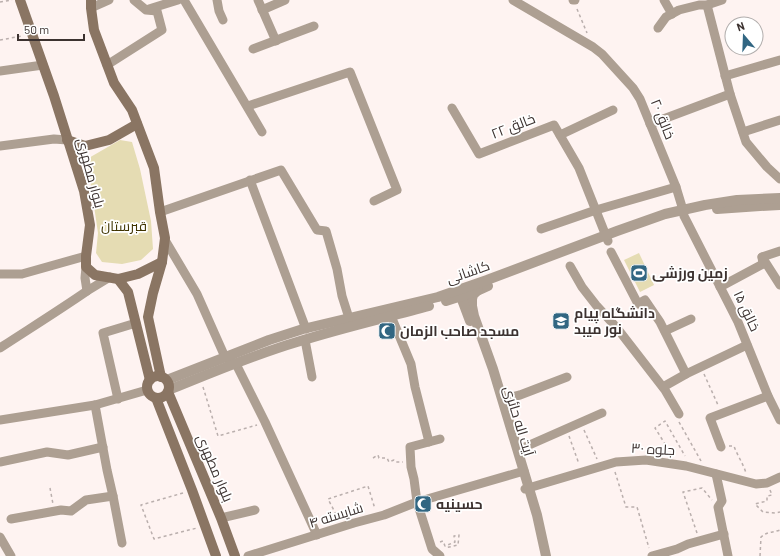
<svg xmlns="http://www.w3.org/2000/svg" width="780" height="556" font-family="Barlow,Cairo,sans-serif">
	<rect width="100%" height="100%" fill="#fef3f1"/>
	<g fill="#e5dcb3">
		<polygon points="120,140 132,142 140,169 151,221 153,249 141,260 122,264 102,262 96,253 98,233 87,159"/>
		<polygon points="639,253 654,285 640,292 624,260"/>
	</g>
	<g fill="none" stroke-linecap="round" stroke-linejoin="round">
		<g stroke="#baafad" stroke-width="1.5" stroke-dasharray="3 3" stroke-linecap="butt">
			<polyline points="0,2 12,0"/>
			<polyline points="577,9 587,33"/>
			<polyline points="0,40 22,36"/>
			<polyline points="704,374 718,405"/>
			<polyline points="203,387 218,436 257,425"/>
			<polyline points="679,422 701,461"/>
			<polyline points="584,430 597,459"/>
			<polyline points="569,436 579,464"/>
			<path d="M729 446H734C737 455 743 463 746 473"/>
			<polyline points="672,455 655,428 665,421 685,456"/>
			<polyline points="373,458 378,455 379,458 387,458 389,462 394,460 396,462 403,462"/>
			<polyline points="615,472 626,507 637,507 649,548"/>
			<polyline points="50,488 53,504"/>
			<polyline points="770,490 772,495 767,496 767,501 755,504 763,512 775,513 780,512"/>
			<polyline points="183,493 141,505 154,539 197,528"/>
			<polyline points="339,520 328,499 368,486 375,509"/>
			<polyline points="697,533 683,492 702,488 712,500"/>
			<polyline points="440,542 443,541 445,546 455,542 454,536 459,535 458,545 445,548"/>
			<path d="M760 556 761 537C768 531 772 533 780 530"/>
		</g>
		<g stroke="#ad9f92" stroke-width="9">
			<polyline points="184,0 262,132"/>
			<polyline points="217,0 219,11 223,20"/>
			<polyline points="258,0 276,41"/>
			<polyline points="513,0 593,47 602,54 633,88 640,99 676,187 683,210 684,216 738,322 768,396 780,420"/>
			<polyline points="573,0 575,0"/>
			<polyline points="664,0 672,14"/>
			<polyline points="91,8 109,0"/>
			<polyline points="149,9 178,0"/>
			<polyline points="262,10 285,0"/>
			<polyline points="658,28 666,17 679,10 699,5 707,5 722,0"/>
			<polyline points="253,49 314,26"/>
			<polyline points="107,65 162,30 157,11 146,10 134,0"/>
			<polyline points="0,71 43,65"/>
			<polyline points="725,76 780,60"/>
			<polyline points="730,94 746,142 767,167 780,179"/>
			<polyline points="248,106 350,72 397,190 374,201"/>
			<polyline points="452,108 479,154 554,125 579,168 608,241"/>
			<polyline points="650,124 730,94 707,5"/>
			<polyline points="743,132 780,120"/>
			<polyline points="560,135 613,110"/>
			<polyline points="0,146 54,139 67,140"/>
			<polyline points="250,180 306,329"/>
			<polyline points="160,212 281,170 317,230 326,231 337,269 342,296 349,318"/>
			<polyline points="541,229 596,210 676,187"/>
			<polyline points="165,240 197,294 225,357 236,364 265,422 317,535"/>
			<polyline points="611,252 638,304 645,300 660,322 686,374"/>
			<polyline points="762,257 780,285"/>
			<polyline points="570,266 582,287 596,305 617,328 665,390 679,414"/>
			<polyline points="86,267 85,278 87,291 110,277"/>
			<polyline points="0,274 22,274 86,256"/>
			<polyline points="720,287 763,264 762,257 780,251"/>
			<polyline points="391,316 411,364 415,387 429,442"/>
			<polyline points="665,331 691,319"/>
			<polyline points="305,340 312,377"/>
			<path d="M0 348C29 329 58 311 87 291"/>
			<polyline points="663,387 686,374 747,345"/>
			<polyline points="118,399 103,333 136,323"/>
			<polyline points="503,399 520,395 567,377"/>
			<polyline points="95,405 107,470 113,496 122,543"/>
			<polyline points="0,420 95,405 147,390"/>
			<polyline points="440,439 410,447 411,467 414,479 417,502 432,549 440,556"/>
			<polyline points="721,447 710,418 768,396"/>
			<polyline points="518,450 602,413"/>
			<polyline points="0,462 47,452 68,455 103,447"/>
			<polyline points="716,474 722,501 718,507 728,556"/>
			<polyline points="525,489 616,462 646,460 686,466 756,484 767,483 780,477"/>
			<polyline points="221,518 255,510"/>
			<polyline points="11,519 61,510 71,511 86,500 113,496"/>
			<polyline points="0,537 11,556"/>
			<polyline points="248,556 354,523 384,515 417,502 524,471"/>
			<polyline points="652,556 677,549 688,544 724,534"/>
		</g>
		<g stroke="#ad9f92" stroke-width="10">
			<polyline points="717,209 760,206 780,205"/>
			<polyline points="488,286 477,291 473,295 472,299 472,306 474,316 493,369 537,515 546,556"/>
			<polyline points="455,296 461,297 470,321"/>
			<polyline points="446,301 477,291 478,289"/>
			<polyline points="167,380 269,340 303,329 438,297 487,280 617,231 665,214 705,205 737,200 780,198"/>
			<path d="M169 390C211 373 253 355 297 342 341 328 385 318 429 306"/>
		</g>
		<g stroke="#8a7563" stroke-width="10">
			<polyline points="20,0 54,96 84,191 90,225 86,256 86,267 95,275 118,279 128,292 150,380"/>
			<polyline points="91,0 91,8 94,30 114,83 132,110 154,168 160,212 165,238 162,262 153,293 148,317 161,377"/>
			<polyline points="67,140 85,146 109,140 137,124"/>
			<polyline points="118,279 138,274 162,262"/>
			<circle cx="158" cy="387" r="11"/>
			<polyline points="168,392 221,518 235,556"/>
			<polyline points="156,398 192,490 216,556"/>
		</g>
	</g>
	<defs>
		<symbol id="stadium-square" viewBox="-11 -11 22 22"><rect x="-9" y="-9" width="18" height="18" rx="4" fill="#316682" stroke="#fff"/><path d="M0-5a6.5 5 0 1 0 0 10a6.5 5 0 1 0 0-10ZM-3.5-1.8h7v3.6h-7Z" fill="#fff"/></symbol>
		<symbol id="university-square" viewBox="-11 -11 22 22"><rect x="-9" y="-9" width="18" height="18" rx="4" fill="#316682" stroke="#fff"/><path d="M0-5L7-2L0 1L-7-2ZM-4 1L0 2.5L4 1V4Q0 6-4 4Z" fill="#fff"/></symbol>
		<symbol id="mosque-square" viewBox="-11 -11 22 22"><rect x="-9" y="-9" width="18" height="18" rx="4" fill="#316682" stroke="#fff"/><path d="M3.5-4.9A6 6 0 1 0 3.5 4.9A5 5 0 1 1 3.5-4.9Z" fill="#fff"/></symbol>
	</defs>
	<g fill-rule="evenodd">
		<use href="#stadium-square" x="629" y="263" width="20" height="20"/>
		<use href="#university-square" x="551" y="311" width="20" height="20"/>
		<use href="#mosque-square" x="377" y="321" width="20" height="20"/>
		<use href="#mosque-square" x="413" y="494" width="20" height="20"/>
	</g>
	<g text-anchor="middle" stroke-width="3.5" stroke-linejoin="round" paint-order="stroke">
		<g font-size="14" fill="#3c3230" stroke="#fff">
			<text transform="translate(663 119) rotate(68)" y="5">خالق ۲۰</text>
			<text transform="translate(513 126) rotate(-21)" y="5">خالق ۲۲</text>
			<text transform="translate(91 173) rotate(75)" y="5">بلوار مطهری</text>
			<text transform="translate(468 272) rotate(-19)" y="5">کاشانی</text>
			<text transform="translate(747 311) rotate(65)" y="5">خالق ۱۵</text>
			<text transform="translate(519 421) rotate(73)" y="5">آیت اله حائری</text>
			<text transform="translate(653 449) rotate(3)" y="5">جلوه ۳۰</text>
			<text transform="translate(215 468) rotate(67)" y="5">بلوار مطهری</text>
			<text transform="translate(336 515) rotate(-17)" y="5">شایسته ۴</text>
		</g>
		<g font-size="14" fill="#3f3400" stroke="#fff">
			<text x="124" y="231">قبرستان</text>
		</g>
		<g font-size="14" font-weight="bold" fill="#3c3230" stroke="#fff" text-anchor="start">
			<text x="652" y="278">زمین ورزشی</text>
			<text x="574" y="318">دانشگاه پیام<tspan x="574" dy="16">نور میبد</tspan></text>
			<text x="400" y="336">مسجد صاحب الزمان</text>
			<text x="436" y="509">حسینیه</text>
		</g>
	</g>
	<g transform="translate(744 36) rotate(341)"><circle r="19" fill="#ffffff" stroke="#b1adac"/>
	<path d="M0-3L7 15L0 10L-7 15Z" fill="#316682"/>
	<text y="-6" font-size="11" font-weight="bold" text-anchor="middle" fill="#3c3230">N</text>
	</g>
	<path d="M18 34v6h66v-6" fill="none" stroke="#3c3230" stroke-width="2"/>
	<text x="24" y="34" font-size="12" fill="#3c3230" stroke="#ffffff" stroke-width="3" paint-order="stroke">50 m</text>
</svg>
